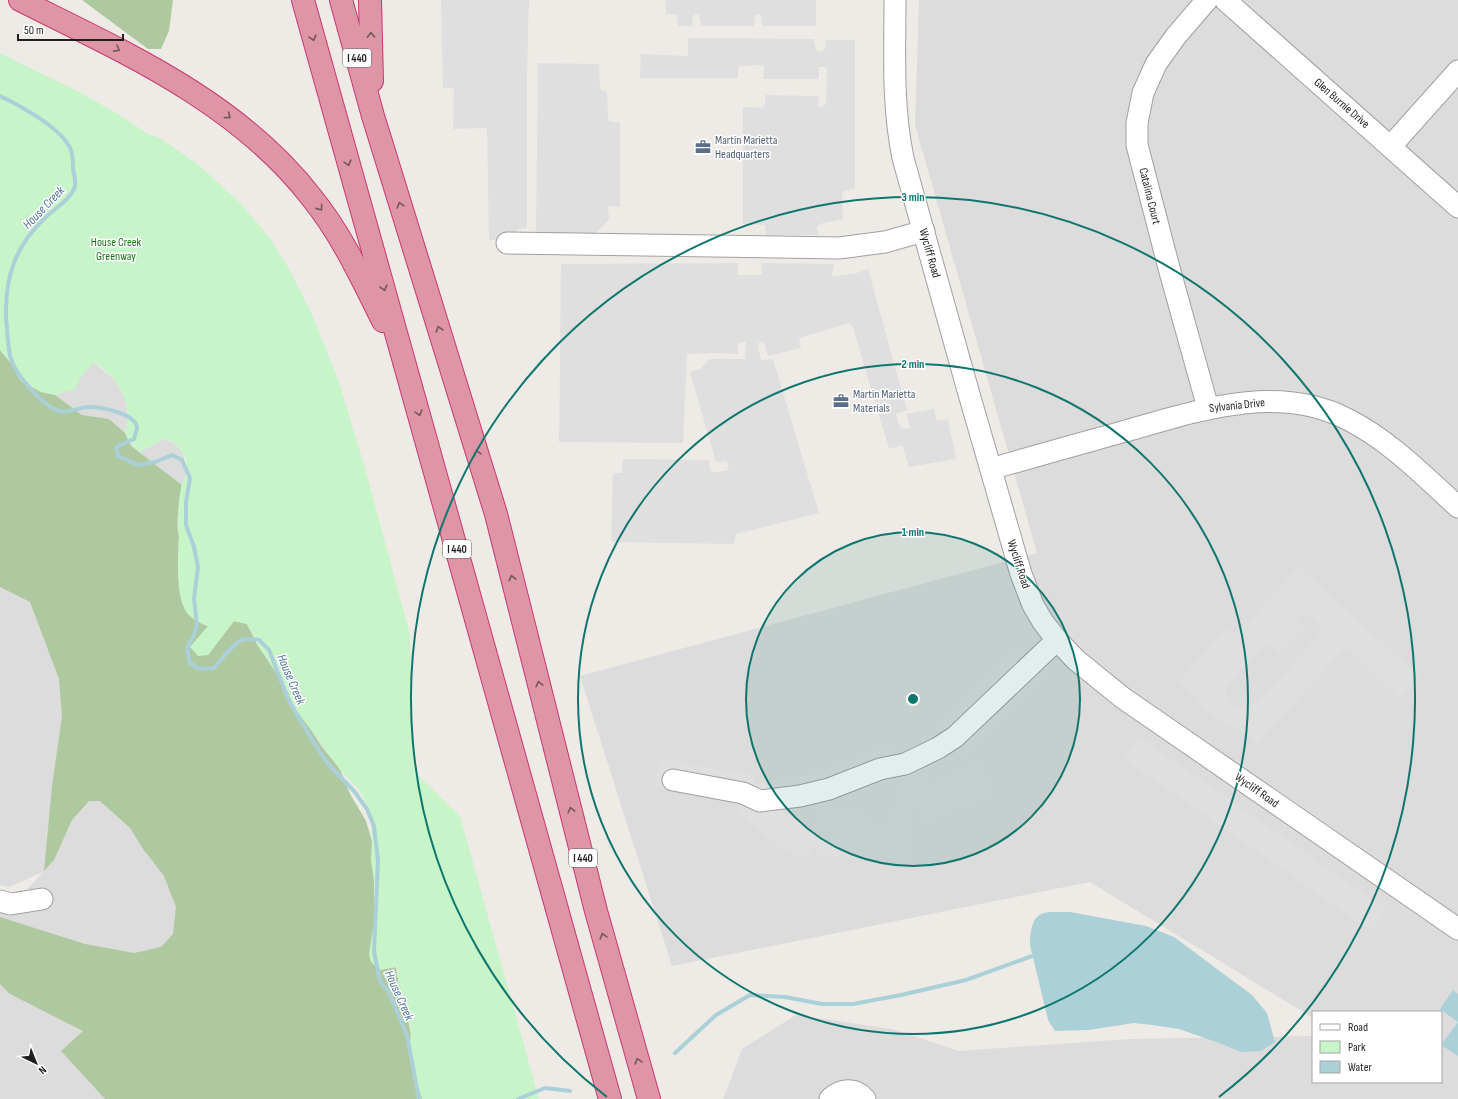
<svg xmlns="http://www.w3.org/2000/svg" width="1458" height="1099" font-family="'Sofia Sans Condensed',sans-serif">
	<rect width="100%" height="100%" fill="#eeebe6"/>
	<g fill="#dddcdc">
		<polygon points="919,0 1458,0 1458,1099 723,1099 742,1049 796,1015 892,1029 959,1051 1129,1039 1310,1036 1313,1037 1313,1082 1441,1082 1441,1012 1313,1012 1313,1018 1090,882 672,966 580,676 1037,553 915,125"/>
		<polygon points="0,176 75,389 80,377 93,362 117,382 126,400 128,418 125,433 140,452 163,439 176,444 183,453 187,472 184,479 265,652 340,769 350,794 366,821 378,933 408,1020 424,1099 0,1099 0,908 8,911 43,872 9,887 0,885"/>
	</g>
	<g fill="#aec99f">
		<polygon points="82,0 173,0 169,31 161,49 148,49"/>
		<path d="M0 350 19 373 21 381 41 392 55 395 82 415 109 419 125 433 131 446 182 485C180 498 175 524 179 536L178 573 183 605 202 624 208 626V655L234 621 247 624 258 646 272 664 321 746 340 769 350 794 366 821 374 848V903L382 969 396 967 403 1010 408 1020 424 1099H105L61 1051 83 1031 10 994 0 984V917L85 944 134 953 161 947 173 934 176 907 164 876 143 849 130 828 100 801H89L72 820 54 860 44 871 52 786 62 716 59 679 30 602 0 587Z"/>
	</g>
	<path fill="#c8f4c9" d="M0 53 81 93 118 114 148 134 158 137 179 151 200 166 238 201 255 220 271 240 289 269 310 310 338 379 365 468 410 635 413 753 418 775 460 816 539 1099H422L411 1064 410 1043 411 1028 400 1001 397 967 380 970 371 962 369 954 374 922 375 887 371 861 372 840 370 811 360 791 341 771 294 707 285 686 258 646 247 624 234 621 208 655 198 656 190 647 208 626C200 623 193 620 187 613 175 597 178 555 179 536 176 526 179 494 182 484 183 480 187 476 187 473 189 456 178 442 163 439L140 452C114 434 134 423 125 400 119 382 108 372 94 362L81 377 75 389 55 395 41 392 21 381 17 375 19 373 0 350Z"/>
	<g fill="#dfdfdf" fill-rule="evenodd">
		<polygon points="441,0 529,0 527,73 527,228 517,229 517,238 489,240 487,128 453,129 454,88 443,88"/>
		<polygon points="666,0 816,0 816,26 762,26 762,17 759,14 755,16 754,26 701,26 699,15 695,14 693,17 692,26 678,26 677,16 675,14 666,14"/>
		<polygon points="688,38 814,39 816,50 821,52 825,49 826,40 855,40 855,189 842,192 843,219 823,223 817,226 818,235 766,235 765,225 743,224 743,107 763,108 765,105 765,95 819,96 818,106 821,108 826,104 827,69 826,67 819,67 819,79 763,79 764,68 763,65 741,66 738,67 738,78 640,78 641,54 688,56"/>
		<polygon points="538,63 599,64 600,90 607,92 608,120 611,122 620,122 620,207 610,206 607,207 610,219 590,238 566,236 547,232 536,232"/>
		<polygon points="738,263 737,275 760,275 762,273 762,263 834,264 832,276 836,276 857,273 868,269 907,410 896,414 900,427 904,429 910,428 906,414 934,409 937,421 948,419 956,459 909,467 902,445 889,449 855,334 853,327 849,323 799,338 801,348 768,356 765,345 762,342 759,342 758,346 761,360 773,359 819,513 736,534 734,544 611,542 613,473 622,473 623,459 709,460 710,470 713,472 727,471 729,464 725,461 716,462 690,372 701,369 707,361 711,359 745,359 746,342 738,343 738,354 716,353 687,354 683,443 559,442 561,264"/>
		<path d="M1299 567 1420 677 1399 698 1350 651 1344 649 1257 744 1240 730 1228 726 1203 710 1194 697 1178 682 1226 627 1236 635ZM1306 614 1319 624V635L1260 700 1248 707 1238 708 1229 702 1225 693 1226 687 1268 642 1279 653 1305 628 1298 620 1299 617Z"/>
		<path d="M1016 648 1042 678 967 753 959 746 923 766 919 774 920 778 923 784 930 786 979 766 989 793 926 819 922 808 918 806H912L907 814 908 861 817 855V849L815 848 812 849 809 858 792 854 777 845 736 811 739 806 737 800 722 799 654 786 660 758 722 770 754 773 755 784 779 782 814 775 894 746 899 757 947 732V728L942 722ZM888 776 901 779 904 783 903 790 890 828 885 830 871 828 867 816 823 815V823L821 826 815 828 805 825 788 817 779 810V808L830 801 868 787Z"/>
		<polygon points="1140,737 1386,909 1371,931 1124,759"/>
	</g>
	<g fill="#abd0d7">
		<path d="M1055 912H1070L1146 926 1174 937 1252 995 1267 1013 1275 1042 1261 1051 1241 1052 1222 1044 1179 1029 1152 1025 1134 1023 1089 1030 1055 1031 1048 1020 1030 945C1030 936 1031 922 1038 916 1043 912 1050 912 1055 912Z"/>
		<polygon points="1453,990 1458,994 1458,1056 1441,1045 1458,1022 1440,1009"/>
	</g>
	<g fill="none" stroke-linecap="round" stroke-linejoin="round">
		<g stroke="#abd0d7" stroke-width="4">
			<path d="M0 96C21 106 63 129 71 150 73 156 73 163 73 168 74 175 77 183 74 189 69 201 55 208 46 217 16 245 5 275 6 317 7 325 8 352 11 359 16 375 43 406 59 411 69 414 79 407 89 407 101 407 134 413 137 427 137 430 135 435 134 439L116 447 118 456 138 465 155 462 172 455 182 460 190 478 186 502V525L194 547 198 567 194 599 197 625 193 637 187 648 190 663 199 669 214 668C221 660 233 643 242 640 247 638 253 639 259 640L269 650 289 701 314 743 328 764 354 791 367 809 374 826 378 861 374 951 380 982 388 990 407 1035 419 1099"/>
			<polyline points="675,1053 716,1015 750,995 785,997 822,1004 853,1004 901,995 966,980 1032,956"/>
			<polyline points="518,1099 545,1088 570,1091"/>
		</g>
		<defs>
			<g id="minor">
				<path d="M895 0C895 54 892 104 903 158L967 387 1021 574 1033 605 1043 622 1057 640 1076 660 1123 698 1458 929"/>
				<polyline points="1207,0 1176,36 1156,64 1143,93 1137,123 1137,145 1169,268 1208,408"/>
				<polyline points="1225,0 1458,207"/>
				<polyline points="1391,146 1458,71"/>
				<polyline points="507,243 839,248 885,242 924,231"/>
				<path d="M991 469C1035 456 1079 444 1122 432 1194 412 1275 382 1347 419 1389 440 1423 475 1458 507"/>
				<polyline points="673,780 743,793 760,801 800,796 829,789 880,769 905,764 938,748 955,737 1057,640"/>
				<polyline points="0,901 11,904 42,899"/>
				<path d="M830 1099C840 1089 855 1087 865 1099"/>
			</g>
			<g id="highway">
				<path d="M20 0C126 53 238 102 312 198 342 235 362 279 383 321"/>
				<polyline points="303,0 610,1099"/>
				<polyline points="341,0 373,116 496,514 596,911 649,1099"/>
				<polyline points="370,0 372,81"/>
			</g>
		</defs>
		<use href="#minor" stroke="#a0a0a0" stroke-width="23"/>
		<use href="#highway" stroke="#c83771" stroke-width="24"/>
		<use href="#minor" stroke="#fff" stroke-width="21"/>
		<use href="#highway" stroke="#de96a7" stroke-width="22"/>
	</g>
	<defs><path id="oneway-chevron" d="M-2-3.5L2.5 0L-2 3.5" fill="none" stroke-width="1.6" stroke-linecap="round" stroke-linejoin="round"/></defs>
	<g stroke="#75555c">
		<use href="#oneway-chevron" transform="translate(371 35) rotate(-91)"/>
		<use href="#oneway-chevron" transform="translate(313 38) rotate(74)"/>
		<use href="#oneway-chevron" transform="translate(117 49) rotate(29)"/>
		<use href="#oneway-chevron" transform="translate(228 116) rotate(37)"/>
		<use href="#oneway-chevron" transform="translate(348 163) rotate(74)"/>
		<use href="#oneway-chevron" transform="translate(400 205) rotate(-107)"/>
		<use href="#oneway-chevron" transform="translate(320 208) rotate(55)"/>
		<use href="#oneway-chevron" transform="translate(384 288) rotate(74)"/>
		<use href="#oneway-chevron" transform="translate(439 329) rotate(-107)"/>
		<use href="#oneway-chevron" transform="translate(419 413) rotate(74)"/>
		<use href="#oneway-chevron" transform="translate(477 453) rotate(-107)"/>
		<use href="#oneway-chevron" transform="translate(512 578) rotate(-104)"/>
		<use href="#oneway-chevron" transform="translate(539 684) rotate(-104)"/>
		<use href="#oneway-chevron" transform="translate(571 810) rotate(-104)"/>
		<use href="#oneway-chevron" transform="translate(603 936) rotate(-106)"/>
		<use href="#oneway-chevron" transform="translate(638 1061) rotate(-106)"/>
	</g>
	<circle cx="913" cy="699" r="167" fill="#0f766e" fill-opacity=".12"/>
	<g fill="none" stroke="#0f766e" stroke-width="2">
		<circle cx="913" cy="699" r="167"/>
		<circle cx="913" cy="699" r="335"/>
		<path d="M607 1097A502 502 0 1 1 1219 1097"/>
	</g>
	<defs>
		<symbol id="office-bare" viewBox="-9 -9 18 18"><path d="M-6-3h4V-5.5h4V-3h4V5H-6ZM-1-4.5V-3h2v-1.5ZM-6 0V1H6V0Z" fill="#5c6f8a" stroke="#fff" stroke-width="2.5" paint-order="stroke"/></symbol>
	</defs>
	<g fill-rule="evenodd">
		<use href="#office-bare" x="692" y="136" width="22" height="22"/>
		<use href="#office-bare" x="830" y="390" width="22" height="22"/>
	</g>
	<g text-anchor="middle" stroke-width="3" stroke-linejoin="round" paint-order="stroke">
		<g fill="#fff" stroke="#626262" stroke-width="1">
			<rect x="343" y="49" width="28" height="18" rx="3"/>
			<rect x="443" y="540" width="28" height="18" rx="3"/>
			<rect x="569" y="849" width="28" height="18" rx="3"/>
		</g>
		<g font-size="11" font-weight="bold" fill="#1f1f1f">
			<text x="357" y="62">I 440</text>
			<text x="457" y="553">I 440</text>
			<text x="583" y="862">I 440</text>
		</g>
		<g font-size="12" fill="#1f1f1f" stroke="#fff">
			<text transform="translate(1342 103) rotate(41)" y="4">Glen Burnie Drive</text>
			<text transform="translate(1150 196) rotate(76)" y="4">Catalina Court</text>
			<text transform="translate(930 253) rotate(74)" y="4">Wycliff Road</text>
			<text transform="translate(1237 405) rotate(-6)" y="4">Sylvania Drive</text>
			<text transform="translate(1019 564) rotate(72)" y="4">Wycliff Road</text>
			<text transform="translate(1257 790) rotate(35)" y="4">Wycliff Road</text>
		</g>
		<g font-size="12" fill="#4e5e75" stroke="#fff" text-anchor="start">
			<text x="715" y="144">Martin Marietta<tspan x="715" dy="14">Headquarters</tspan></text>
			<text x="853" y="398">Martin Marietta<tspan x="853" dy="14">Materials</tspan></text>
		</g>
		<g font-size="12" fill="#17721a" stroke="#fff">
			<text x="116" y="246">House Creek<tspan x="116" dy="14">Greenway</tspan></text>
		</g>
		<g font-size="13" font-style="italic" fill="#4e7696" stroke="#fff">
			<text transform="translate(43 207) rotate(-46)" y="5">House Creek</text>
			<text transform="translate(292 679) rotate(67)" y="5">House Creek</text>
			<text transform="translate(400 995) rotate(66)" y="5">House Creek</text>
		</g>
	</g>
	<circle cx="913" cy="699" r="6" fill="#0f766e" stroke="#fff" stroke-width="2"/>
	<g font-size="12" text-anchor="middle" font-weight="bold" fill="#0f766e" stroke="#fff" stroke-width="3" stroke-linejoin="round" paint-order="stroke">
		<text x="913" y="201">3 min</text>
		<text x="913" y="368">2 min</text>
		<text x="913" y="536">1 min</text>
	</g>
	<rect x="1312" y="1011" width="130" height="72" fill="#ffffff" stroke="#a5a5a5"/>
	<rect x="1320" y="1024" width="20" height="6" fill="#ffffff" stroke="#a5a5a5"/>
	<text x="1348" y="1031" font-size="12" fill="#1f1f1f">Road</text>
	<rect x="1320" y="1041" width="20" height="12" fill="#c8f4c9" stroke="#a5a5a5"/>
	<text x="1348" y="1051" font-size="12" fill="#1f1f1f">Park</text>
	<rect x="1320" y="1061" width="20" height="12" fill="#abd0d7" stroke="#a5a5a5"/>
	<text x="1348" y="1071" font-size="12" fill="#1f1f1f">Water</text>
	<g transform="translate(36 1063) rotate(137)" stroke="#ffffff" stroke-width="3" paint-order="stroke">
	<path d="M0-3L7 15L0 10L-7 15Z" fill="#1f1f1f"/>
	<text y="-6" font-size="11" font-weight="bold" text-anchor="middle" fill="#1f1f1f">N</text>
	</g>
	<path d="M18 34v6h105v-6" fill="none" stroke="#1f1f1f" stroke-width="2"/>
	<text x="24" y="34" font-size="12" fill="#1f1f1f" stroke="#ffffff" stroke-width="3" paint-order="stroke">50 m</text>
</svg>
